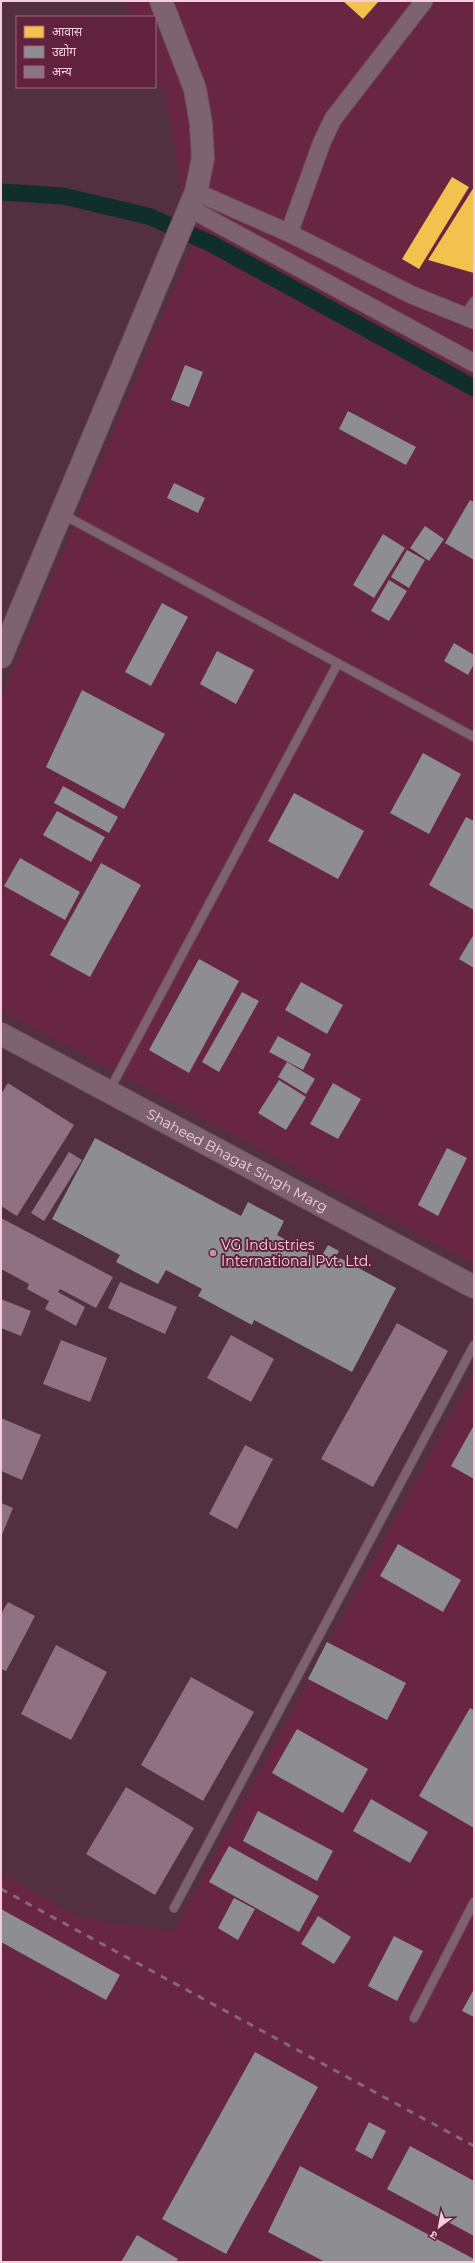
<svg xmlns="http://www.w3.org/2000/svg" width="475" height="2263" font-family="Montserrat,'Noto Sans Devanagari',sans-serif">
	<rect width="100%" height="100%" fill="#53303f"/>
	<g fill="#682642">
		<polygon points="124,1 474,1 474,1264 1,1010 1,697 192,247 166,98 155,72 155,17 131,17"/>
		<polygon points="474,1374 474,2262 1,2262 1,1874 81,1918 174,1931"/>
	</g>
	<g fill="#f2c14e">
		<polygon points="343,1 379,1 363,19"/>
		<polygon points="452,177 469,187 419,269 402,259"/>
		<polygon points="474,187 474,273 428,260"/>
	</g>
	<g fill="#8d8d92">
		<polygon points="185,365 203,372 189,407 171,400"/>
		<polygon points="348,411 416,447 406,465 339,429"/>
		<polygon points="174,483 205,498 198,513 167,498"/>
		<polygon points="470,500 474,502 474,560 445,543"/>
		<polygon points="425,526 444,539 429,561 410,548"/>
		<polygon points="383,534 405,548 374,598 353,585"/>
		<polygon points="407,550 425,560 409,588 391,577"/>
		<polygon points="389,580 407,591 389,621 371,611"/>
		<polygon points="162,603 188,617 151,686 125,672"/>
		<polygon points="454,643 474,655 474,664 468,675 444,661"/>
		<polygon points="217,651 254,670 236,704 200,684"/>
		<polygon points="82,690 165,734 124,809 46,767"/>
		<polygon points="423,753 461,774 429,834 390,813"/>
		<polygon points="63,786 118,817 109,833 54,803"/>
		<polygon points="294,793 364,831 338,879 268,841"/>
		<polygon points="57,811 105,837 91,862 43,835"/>
		<polygon points="466,817 474,821 474,910 429,885"/>
		<polygon points="20,858 80,892 65,920 4,886"/>
		<polygon points="101,863 141,885 90,977 50,955"/>
		<polygon points="474,934 474,968 459,959"/>
		<polygon points="199,959 239,981 189,1073 149,1050"/>
		<polygon points="301,982 343,1005 327,1034 285,1010"/>
		<polygon points="242,992 259,1001 219,1072 202,1062"/>
		<polygon points="278,1036 311,1054 303,1070 269,1052"/>
		<polygon points="287,1062 315,1079 306,1094 278,1077"/>
		<polygon points="279,1080 306,1097 286,1130 258,1113"/>
		<polygon points="333,1083 361,1099 338,1139 310,1124"/>
		<polygon points="95,1138 241,1216 248,1202 284,1221 277,1235 320,1259 328,1245 339,1251 336,1256 396,1288 352,1372 254,1320 252,1325 198,1296 202,1289 166,1270 158,1284 116,1262 120,1255 52,1219"/>
		<polygon points="447,1148 467,1158 438,1216 418,1205"/>
		<polygon points="474,1425 474,1479 451,1466"/>
		<polygon points="398,1544 461,1580 443,1612 380,1576"/>
		<polygon points="327,1642 406,1683 387,1720 308,1679"/>
		<polygon points="470,1708 474,1710 474,1828 419,1796"/>
		<polygon points="297,1729 368,1769 343,1813 272,1773"/>
		<polygon points="371,1799 428,1832 410,1863 353,1831"/>
		<polygon points="258,1811 333,1851 317,1881 243,1841"/>
		<polygon points="229,1846 319,1896 299,1932 209,1882"/>
		<polygon points="234,1898 255,1909 238,1940 218,1928"/>
		<polygon points="1,1909 120,1975 106,2000 1,1942"/>
		<polygon points="318,1916 351,1937 334,1964 301,1944"/>
		<polygon points="394,1936 423,1951 397,2001 368,1986"/>
		<polygon points="474,1989 474,2017 462,2011"/>
		<polygon points="255,2052 318,2087 226,2254 162,2219"/>
		<polygon points="369,2122 386,2131 372,2159 355,2150"/>
		<polygon points="410,2146 474,2181 474,2236 387,2189"/>
		<polygon points="300,2166 474,2259 474,2262 325,2262 268,2232"/>
		<polygon points="137,2235 178,2259 176,2262 121,2262"/>
	</g>
	<g fill="none" stroke-linecap="round" stroke-linejoin="round">
		<polyline stroke="#112f2a" stroke-width="17" points="1,192 63,196 148,216 210,243 474,388"/>
	</g>
	<g fill="#8e7282">
		<polygon points="8,1083 74,1125 17,1216 1,1206 1,1094"/>
		<polygon points="69,1152 82,1160 44,1221 31,1213"/>
		<polygon points="1,1218 113,1277 96,1308 60,1289 58,1292 85,1307 76,1326 45,1309 49,1301 27,1289 29,1284 1,1269"/>
		<polygon points="120,1282 177,1307 165,1334 108,1308"/>
		<polygon points="1,1299 31,1311 21,1336 1,1328"/>
		<polygon points="397,1323 448,1351 373,1487 321,1459"/>
		<polygon points="231,1335 274,1359 251,1402 207,1378"/>
		<polygon points="61,1340 107,1358 90,1402 43,1384"/>
		<polygon points="1,1418 41,1435 22,1480 1,1471"/>
		<polygon points="245,1445 273,1459 237,1529 209,1514"/>
		<polygon points="1,1503 13,1508 1,1537"/>
		<polygon points="8,1602 35,1616 6,1671 1,1669 1,1614"/>
		<polygon points="56,1645 107,1672 71,1740 21,1714"/>
		<polygon points="191,1677 254,1712 203,1801 141,1765"/>
		<polygon points="126,1787 194,1828 155,1895 86,1854"/>
	</g>
	<g fill="none" stroke-linecap="round" stroke-linejoin="round">
		<defs>
			<g id="lane">
				<polyline points="464,316 474,301"/>
				<polyline points="62,514 474,737"/>
				<polyline points="109,1091 338,663"/>
				<polyline points="174,1908 474,1345"/>
				<polyline points="414,2018 474,1902"/>
			</g>
			<g id="street">
				<polyline points="196,192 289,233 412,295 474,320"/>
				<polyline points="189,208 474,363"/>
				<polyline points="289,233 322,142 333,119 424,1"/>
			</g>
			<g id="secondary">
				<polyline points="1,657 196,192 203,158 201,124 195,89 161,1"/>
				<path id="s1" d="M1 1034 474 1287"/>
			</g>
		</defs>
		<use href="#lane" stroke="#6f4f5c" stroke-width="10"/>
		<use href="#street" stroke="#6f4f5c" stroke-width="19"/>
		<use href="#secondary" stroke="#6f4f5c" stroke-width="24"/>
		<use href="#lane" stroke="#7d636d" stroke-width="8"/>
		<use href="#street" stroke="#7d636d" stroke-width="17"/>
		<use href="#secondary" stroke="#7d636d" stroke-width="22"/>
		<polyline stroke="#846974" stroke-width="3" stroke-dasharray="7 7" stroke-linecap="butt" points="1,1889 474,2146"/>
	</g>
	<circle fill="#bd97a4" stroke="#61223d" stroke-width="1.5" cx="213" cy="1253" r="4"/>
	<g text-anchor="middle" stroke-width="4" stroke-linejoin="round" paint-order="stroke">
		<g font-size="14" fill="#f6cedb" stroke="#61223d">
			<text dy="5" stroke="none"><textPath href="#s1" startOffset="268">Shaheed Bhagat Singh Marg</textPath></text>
		</g>
		<g font-size="14" fill="#f6cedb" stroke="#61223d" text-anchor="start">
			<text x="221" y="1250">VG Industries<tspan x="221" dy="16">International Pvt. Ltd.</tspan></text>
		</g>
	</g>
	<rect width="475" height="2263" fill="none" stroke="#f6cedb" stroke-width="4"/>
	<rect x="16" y="16" width="140" height="72" fill="#61223d" stroke="#9d677c"/>
	<rect x="24" y="26" width="20" height="12" fill="#f2c14e" stroke="#9d677c"/>
	<text x="52" y="36" font-size="12" fill="#f6cedb">आवास</text>
	<rect x="24" y="46" width="20" height="12" fill="#8d8d92" stroke="#9d677c"/>
	<text x="52" y="56" font-size="12" fill="#f6cedb">उद्योग</text>
	<rect x="24" y="66" width="20" height="12" fill="#8e7282" stroke="#9d677c"/>
	<text x="52" y="76" font-size="12" fill="#f6cedb">अन्य</text>
	<g transform="translate(439 2227) rotate(212)" stroke="#61223d" stroke-width="3" paint-order="stroke">
	<path d="M0-3L7 15L0 10L-7 15Z" fill="#f6cedb"/>
	<text y="-6" font-size="11" font-weight="bold" text-anchor="middle" fill="#f6cedb">उ</text>
	</g>
</svg>
